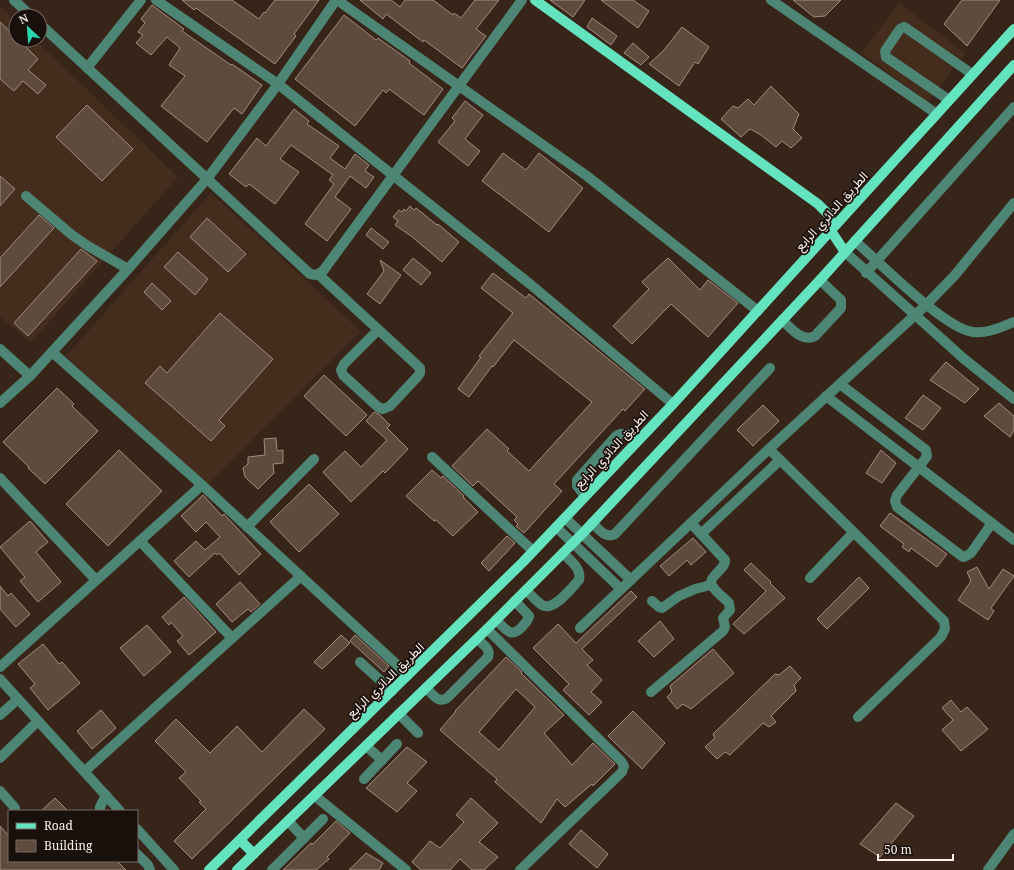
<svg xmlns="http://www.w3.org/2000/svg" width="1014" height="870" font-family="'Noto Serif',Vazirmatn,serif">
	<rect width="100%" height="100%" fill="#38251a"/>
	<g fill="#452d1e">
		<polygon points="899,3 965,53 928,102 862,53"/>
		<polygon points="0,7 16,22 16,40 35,40 178,177 31,342 0,317"/>
		<polygon points="211,193 361,331 206,486 66,356"/>
	</g>
	<g fill="#5f4a3e" stroke="#a38c7f" fill-rule="evenodd">
		<polygon points="182,0 232,0 259,19 264,12 265,13 275,0 319,0 294,34 296,36 275,64 196,8 194,10"/>
		<polygon points="360,0 391,0 400,7 405,0 433,0 453,15 454,13 461,18 475,0 499,0 476,29 486,36 462,68 424,40 423,42 386,14 383,19"/>
		<polygon points="550,0 585,0 573,17"/>
		<polygon points="601,0 633,0 649,11 638,28"/>
		<polygon points="793,0 841,0 825,16 814,17"/>
		<polygon points="962,0 1000,0 967,46 944,24"/>
		<polygon points="152,5 184,29 182,31 231,65 232,64 262,85 242,114 234,108 207,142 161,106 185,76 169,65 180,48 167,37 151,55 136,43 143,35 138,32 145,23 141,19"/>
		<polygon points="344,15 376,40 378,38 410,61 409,63 443,89 424,115 389,89 386,93 383,90 355,126 295,79"/>
		<polygon points="592,18 617,36 611,45 587,27"/>
		<polygon points="0,22 16,37 16,40 19,40 38,59 28,70 46,85 38,94 23,81 14,91 0,79"/>
		<polygon points="682,27 709,47 698,64 695,62 679,86 649,64 664,50"/>
		<polygon points="633,43 649,57 641,65 624,53"/>
		<polygon points="771,86 799,114 793,129 802,138 791,148 782,141 776,147 761,135 750,129 741,137 721,119 733,106 738,108 748,99 754,105"/>
		<polygon points="465,101 483,115 465,139 480,151 468,166 438,142 455,121 452,118"/>
		<polygon points="87,105 133,149 102,181 56,137"/>
		<polygon points="294,109 309,121 307,124 339,146 330,158 345,169 355,154 369,165 365,171 374,177 366,188 350,176 335,197 351,209 327,241 305,224 334,184 329,180 333,175 291,145 280,159 299,172 275,204 249,184 246,187 229,174 257,138 266,146"/>
		<polygon points="503,153 526,170 539,153 583,188 549,232 482,181"/>
		<polygon points="0,176 15,189 0,206"/>
		<polygon points="410,206 414,210 416,208 437,225 438,224 459,242 442,262 411,236 395,225 398,221 393,217 399,210 402,212 404,209 406,211"/>
		<polygon points="39,215 54,228 0,287 0,258"/>
		<polygon points="207,218 246,254 228,272 190,237"/>
		<polygon points="371,228 389,242 383,249 366,235"/>
		<polygon points="81,249 97,261 28,336 14,323"/>
		<polygon points="178,252 208,279 195,295 164,267"/>
		<polygon points="413,258 431,273 421,285 403,270"/>
		<polygon points="668,258 700,290 708,280 738,303 708,337 671,304 632,344 613,326 649,289 642,282"/>
		<polygon points="380,260 401,275 380,304 367,294 384,271"/>
		<polygon points="493,273 526,298 529,294 645,389 625,411 623,409 554,484 562,491 524,533 516,526 518,524 514,520 517,517 478,481 473,486 452,466 487,429 509,449 507,451 529,471 592,402 514,340 493,367 492,366 469,397 458,389 481,357 479,356 513,313 481,288"/>
		<polygon points="152,283 171,301 162,310 144,292"/>
		<polygon points="220,313 273,359 219,420 225,426 211,441 145,383 160,366 167,373"/>
		<polygon points="946,362 979,389 965,403 930,380"/>
		<polygon points="324,375 367,415 346,436 304,396"/>
		<polygon points="57,388 74,404 72,406 98,431 45,484 28,468 29,467 3,442"/>
		<polygon points="923,395 941,408 923,430 905,418"/>
		<polygon points="999,403 1014,416 1014,430 1010,437 984,416"/>
		<polygon points="763,405 779,421 753,446 737,430"/>
		<polygon points="374,412 379,414 390,425 387,428 408,449 385,473 383,471 351,502 323,472 345,451 361,467 387,440 366,421"/>
		<polygon points="276,438 277,451 283,450 283,463 273,464 274,473 258,489 245,477 243,468 248,464 248,457 265,455 264,439"/>
		<polygon points="119,450 162,491 108,546 66,504"/>
		<polygon points="881,450 896,463 882,483 866,473"/>
		<polygon points="432,470 441,478 443,476 464,496 463,497 478,512 453,536 436,520 434,521 406,496"/>
		<polygon points="309,484 339,514 299,552 270,522"/>
		<polygon points="203,495 222,516 224,514 261,554 239,575 219,553 217,555 215,553 189,577 174,561 196,541 205,550 220,537 206,522 196,532 181,516"/>
		<polygon points="890,513 947,554 937,567 911,548 909,552 902,547 904,544 880,526"/>
		<polygon points="30,521 48,542 36,552 61,582 38,602 20,581 25,577 0,547"/>
		<polygon points="507,536 515,543 489,571 481,563"/>
		<polygon points="693,538 706,552 691,565 687,560 669,576 660,566"/>
		<polygon points="751,563 771,582 770,583 785,598 744,634 733,624 766,591 744,570"/>
		<polygon points="977,567 989,589 1003,569 1014,576 991,608 994,611 988,620 958,600 971,581 967,572"/>
		<polygon points="859,577 869,588 827,629 817,619"/>
		<polygon points="240,582 260,604 251,612 248,609 232,622 216,604"/>
		<polygon points="0,586 8,596 11,593 30,614 16,627 0,609"/>
		<polygon points="631,591 637,597 582,649 593,660 587,665 602,680 591,692 602,702 589,715 563,690 569,684 533,648 558,624 576,643"/>
		<polygon points="184,597 216,632 189,655 177,641 183,636 171,622 169,625 162,617"/>
		<polygon points="660,621 674,639 654,657 638,641"/>
		<polygon points="147,625 171,652 144,676 120,648"/>
		<polygon points="341,635 350,643 322,669 314,662"/>
		<polygon points="355,635 389,666 384,672 350,641"/>
		<polygon points="43,644 59,664 62,662 80,683 48,710 30,688 35,684 18,664"/>
		<polygon points="713,649 734,673 691,709 683,704 677,709 667,697 672,692 670,686"/>
		<path d="M506 657 522 672 521 673 564 715 544 733 572 765 593 743 615 764 593 786 592 784 565 807 557 799 541 823 495 782 497 779 440 730 456 711H455ZM516 689 535 707 499 750 479 732Z"/>
		<polygon points="790,666 801,678 794,685 796,691 771,716 776,722 769,727 763,723 730,755 725,752 717,759 705,747 715,738 713,734 775,674 779,675"/>
		<polygon points="951,700 961,712 967,707 988,729 961,751 942,730 953,720 942,708"/>
		<polygon points="304,709 325,729 192,859 174,841 206,809 199,802 201,801 179,778 186,772 155,741 176,719 210,753 237,726 262,752"/>
		<polygon points="101,710 116,728 92,749 77,731"/>
		<polygon points="633,711 665,743 642,769 608,736"/>
		<polygon points="407,747 427,762 407,783 417,791 397,812 366,788"/>
		<polygon points="55,798 68,811 41,811"/>
		<polygon points="471,798 498,823 479,842 498,857 484,870 472,870 460,859 450,870 421,870 412,862 430,841 440,848 464,822 456,815"/>
		<polygon points="896,803 914,816 880,857 860,844"/>
		<polygon points="336,821 350,833 327,857 329,859 316,870 283,870 311,843 313,844"/>
		<polygon points="0,826 9,836 9,861 117,861 126,870 0,870"/>
		<polygon points="581,830 608,854 597,868 569,844"/>
		<polygon points="366,853 383,863 379,870 349,870"/>
	</g>
	<g fill="none" stroke-linecap="round" stroke-linejoin="round">
		<g stroke="#4d8674" stroke-width="10">
			<polyline points="14,0 31,16"/>
			<polyline points="156,0 278,84 530,284 673,404"/>
			<polyline points="337,0 587,176 758,311"/>
			<polyline points="771,0 937,114"/>
			<polyline points="40,24 310,274 316,275 323,271 522,0"/>
			<polyline points="87,68 141,0"/>
			<polyline points="949,100 886,57 885,51 900,29 904,27 906,28 972,74"/>
			<polyline points="26,196 72,235 88,246 128,269"/>
			<path d="M855 241C879 262 945 329 973 332 987 334 1001 327 1014 322"/>
			<polyline points="845,252 963,358 1014,399"/>
			<polyline points="866,273 1014,107"/>
			<polyline points="319,275 420,368 420,373 418,376 390,406 383,409 378,407 343,375 341,370 344,364 378,330"/>
			<path d="M782 320C791 328 802 343 815 336L841 308V300L820 280"/>
			<polyline points="0,349 30,376"/>
			<polyline points="52,352 202,485 408,675"/>
			<polyline points="840,384 926,450 927,456 925,459 897,495 895,501 897,507 963,557 966,556 971,553 992,523"/>
			<polyline points="826,396 1014,540"/>
			<polyline points="0,403 30,376 128,269 207,179 278,84 336,0"/>
			<polyline points="769,449 944,621 945,629 941,637 858,717"/>
			<polyline points="432,457 533,551"/>
			<polyline points="0,478 96,580"/>
			<polyline points="585,496 577,486 577,480 616,436 620,434 628,434 637,441"/>
			<polyline points="565,518 631,580"/>
			<path d="M592 523C599 529 605 539 615 534L770 368"/>
			<polyline points="247,527 314,459"/>
			<polyline points="556,527 621,589"/>
			<polyline points="701,534 780,460"/>
			<polyline points="140,541 232,638"/>
			<polyline points="810,578 853,533"/>
			<path d="M526 590C531 595 536 601 542 605 554 612 571 588 579 580 582 568 570 561 563 553"/>
			<polyline points="652,601 659,607 662,608 679,596 695,589 711,585"/>
			<path d="M496 620C506 629 510 639 522 627 525 623 528 621 529 616L515 601"/>
			<polyline points="580,628 769,449 926,305 955,275 1014,203"/>
			<polyline points="487,629 621,761 624,766 622,772 520,870"/>
			<polyline points="360,662 392,691"/>
			<polyline points="0,667 202,485"/>
			<polyline points="0,679 120,811"/>
			<path d="M426 688C433 694 438 704 447 698L488 657C491 649 483 644 477 639"/>
			<path d="M651 692 723 631 725 627 723 618 730 610 729 603C724 598 717 593 713 587 705 577 726 570 725 560L691 523"/>
			<polyline points="399,714 418,733"/>
			<polyline points="0,715 18,699"/>
			<polyline points="366,746 382,760"/>
			<polyline points="0,758 38,721"/>
			<polyline points="85,771 301,576"/>
			<polyline points="364,779 397,744"/>
			<polyline points="0,791 15,808"/>
			<polyline points="315,796 406,870"/>
			<polyline points="100,811 100,807 106,795"/>
			<polyline points="288,821 304,838"/>
			<polyline points="137,829 174,870"/>
			<polyline points="137,854 148,865 150,870"/>
			<polyline points="272,870 323,819"/>
			<polyline points="988,870 1014,834"/>
		</g>
		<g stroke="#64e3bf" stroke-width="10">
			<polyline points="535,0 818,204 830,216 831,231 845,252"/>
			<polyline points="240,840 254,854"/>
			<polyline points="209,870 523,562 673,404 1014,29"/>
			<polyline points="237,870 487,629 582,534 820,280 1014,65"/>
		</g>
	</g>
	<g text-anchor="middle" stroke-width="3.5" stroke-linejoin="round" paint-order="stroke">
		<g font-size="13" fill="#fef1ea" stroke="#19100c">
			<text transform="translate(831 211) rotate(-48)" y="5">الطريق الدائري الرابع</text>
			<text transform="translate(611 449) rotate(-47)" y="5">الطريق الدائري الرابع</text>
			<text transform="translate(385 680) rotate(-44)" y="5">الطريق الدائري الرابع</text>
		</g>
	</g>
	<rect x="8" y="810" width="130" height="52" fill="#19100c" stroke="#756a65"/>
	<rect x="16" y="823" width="20" height="6" fill="#64e3bf" stroke="#756a65"/>
	<text x="44" y="830" font-size="12" fill="#fef1ea">Road</text>
	<rect x="16" y="840" width="20" height="12" fill="#5f4a3e" stroke="#756a65"/>
	<text x="44" y="850" font-size="12" fill="#fef1ea">Building</text>
	<g transform="translate(28 28) rotate(334)"><circle r="19" fill="#19100c" stroke="#756a65"/>
	<path d="M0-3L7 15L0 10L-7 15Z" fill="#29d5ad"/>
	<text y="-6" font-size="11" font-weight="bold" text-anchor="middle" fill="#fef1ea">N</text>
	</g>
	<path d="M878 854v6h75v-6" fill="none" stroke="#fef1ea" stroke-width="2"/>
	<text x="884" y="854" font-size="12" fill="#fef1ea" stroke="#19100c" stroke-width="3" paint-order="stroke">50 m</text>
</svg>
